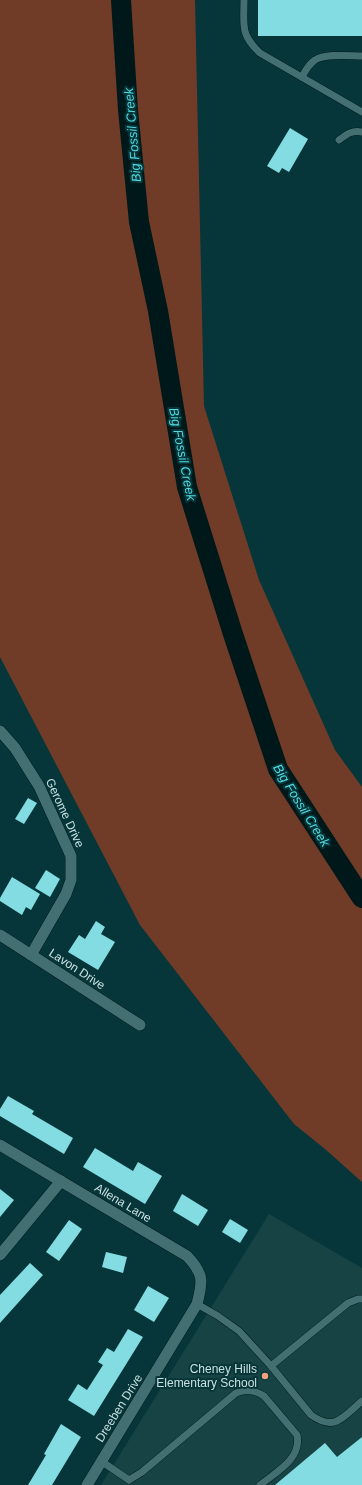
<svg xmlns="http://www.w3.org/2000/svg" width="362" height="1485" font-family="Arial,sans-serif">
	<rect width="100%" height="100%" fill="#063639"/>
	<polygon fill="#184345" points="269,1214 362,1268 362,1485 101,1485"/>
	<polygon fill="#703c28" points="0,0 195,0 204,406 259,580 335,750 362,787 362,1182 325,1149 294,1124 140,925 0,657"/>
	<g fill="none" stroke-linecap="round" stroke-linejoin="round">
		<polyline stroke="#001819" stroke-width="20" points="121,0 128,110 139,222 158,311 187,487 233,634 278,769 362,898"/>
	</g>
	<g fill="#83dce1">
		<rect x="258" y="0" width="104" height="36"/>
		<polygon points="290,128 308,139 289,172 282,168 279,173 267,166"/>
		<polygon points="28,798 37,803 24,824 15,819"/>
		<polygon points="46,870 60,879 50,897 35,888"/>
		<polygon points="12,877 40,894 31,910 26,907 22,915 0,901 0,898"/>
		<polygon points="96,921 105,927 101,934 115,942 98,970 68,952 79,935 85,939"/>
		<polygon points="8,1096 34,1111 32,1114 73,1138 64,1154 0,1116 0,1109"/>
		<polygon points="95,1148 133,1171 138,1162 162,1176 145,1204 83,1167"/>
		<polygon points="0,1189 14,1200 0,1217"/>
		<polygon points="182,1194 208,1210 198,1226 173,1211"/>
		<polygon points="230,1219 248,1230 240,1243 222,1232"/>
		<polygon points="69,1220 82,1229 59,1261 46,1252"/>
		<polygon points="106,1252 127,1257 123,1273 102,1267"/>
		<polygon points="30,1263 43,1275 0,1323 0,1295"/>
		<polygon points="148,1286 169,1298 154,1322 134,1310"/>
		<polygon points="128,1329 143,1337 94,1416 68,1400 78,1384 87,1390 103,1365 98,1362 107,1348 114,1352"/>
		<polygon points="61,1424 81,1437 52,1485 28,1485 46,1455 44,1454"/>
		<polygon points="362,1437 362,1485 275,1485 325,1443 337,1457"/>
	</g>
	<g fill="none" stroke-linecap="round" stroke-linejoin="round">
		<defs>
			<g id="service">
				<path d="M244 0C244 26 240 34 260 53L362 112"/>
				<path d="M302 77C305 71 309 64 315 60 325 53 350 56 362 56"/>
				<path d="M339 140C347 134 352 130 362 132"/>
				<path d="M197 1304 218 1316 239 1331 271 1366 311 1415C335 1432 343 1417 362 1401"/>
				<polyline points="271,1366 348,1303 358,1299 362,1299"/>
				<polyline points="101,1461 129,1480"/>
				<path d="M129 1480 142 1472 236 1393C247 1389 255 1390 264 1396L297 1435C302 1459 276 1472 260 1485"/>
			</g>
			<g id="minor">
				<polyline points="0,731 15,748 39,786 71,856 71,880 66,894 31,955"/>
				<polyline points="0,935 140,1025"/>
				<path d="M0 1145 187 1256C204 1274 203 1281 197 1304L87 1485"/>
				<polyline points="0,1255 61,1181"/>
			</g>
		</defs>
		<use href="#service" stroke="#001c1e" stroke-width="8"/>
		<use href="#minor" stroke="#001c1e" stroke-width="12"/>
		<use href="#service" stroke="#446f72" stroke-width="7"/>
		<use href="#minor" stroke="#446f72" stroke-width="11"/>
	</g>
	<circle fill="#f3a081" stroke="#063639" stroke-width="1.5" cx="265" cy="1376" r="4"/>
	<g text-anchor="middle" stroke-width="4" stroke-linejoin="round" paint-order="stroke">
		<g font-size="12" fill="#cae0e1" stroke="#063639">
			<text transform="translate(65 813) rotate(65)" y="4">Gerome Drive</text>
			<text transform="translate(77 969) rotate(33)" y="4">Lavon Drive</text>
			<text transform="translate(123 1203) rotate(31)" y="4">Allena Lane</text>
			<text transform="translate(119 1408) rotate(-58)" y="4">Dreeben Drive</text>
		</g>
		<g font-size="12" fill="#cae0e1" stroke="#063639" text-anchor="end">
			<text x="257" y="1373">Cheney Hills<tspan x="257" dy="14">Elementary School</tspan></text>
		</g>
		<g font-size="13" font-style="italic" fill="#54dbe2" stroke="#063639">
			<text transform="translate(132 135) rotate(-95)" y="5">Big Fossil Creek</text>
			<text transform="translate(183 454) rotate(79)" y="5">Big Fossil Creek</text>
			<text transform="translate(302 805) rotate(58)" y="5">Big Fossil Creek</text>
		</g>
	</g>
</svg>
